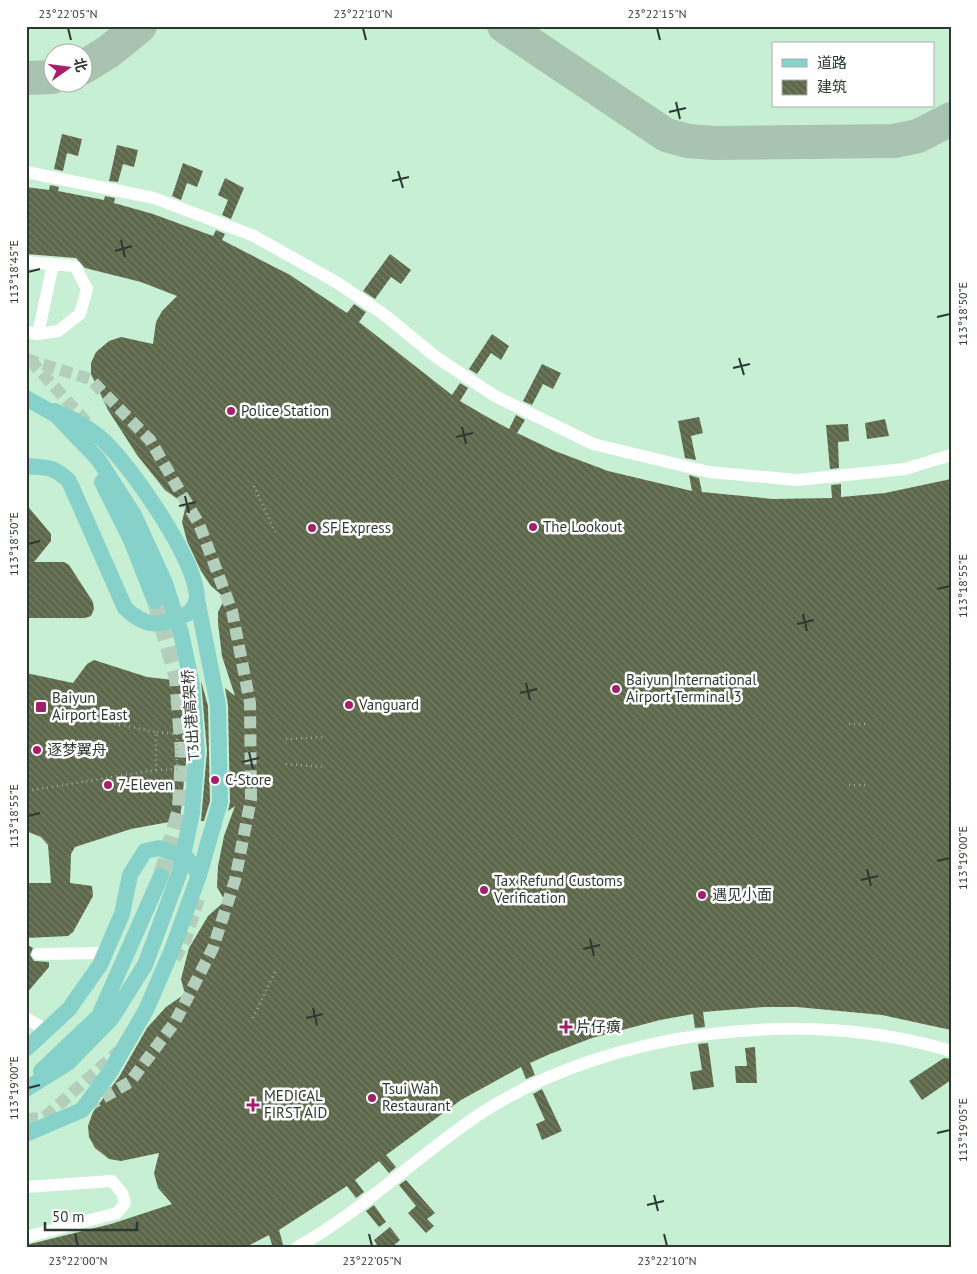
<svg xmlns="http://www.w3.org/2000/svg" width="977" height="1274" font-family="'PT Sans','Noto Sans SC',sans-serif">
	<defs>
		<pattern id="building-back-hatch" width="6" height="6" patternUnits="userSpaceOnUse" patternTransform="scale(1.25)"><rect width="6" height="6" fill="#5d674a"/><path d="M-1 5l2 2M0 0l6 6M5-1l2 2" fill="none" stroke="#767e68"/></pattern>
	</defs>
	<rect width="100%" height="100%" fill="#d5f5df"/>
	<path fill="#c7efd3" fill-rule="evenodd" d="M26 26H951V1248H26ZM773 44H933V106H773ZM52 52H82V82H52Z"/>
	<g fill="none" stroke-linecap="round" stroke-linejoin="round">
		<g stroke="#a8c3b0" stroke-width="34">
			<polyline points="504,26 666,135 688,141 713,143 894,141 918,136 951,119"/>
			<polyline points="82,68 108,52 140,26"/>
			<polyline points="26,78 52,77"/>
		</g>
	</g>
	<g fill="url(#building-back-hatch)">
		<polygon points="62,134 82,139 78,156 67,153 63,171 54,169"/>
		<polygon points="117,145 138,150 134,167 123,164 118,182 109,181"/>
		<polygon points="183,163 203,171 197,187 187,183 181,200 172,196"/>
		<polygon points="225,178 244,188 231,219 222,215 228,200 218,195"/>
		<polygon points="50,185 59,187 58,191 104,200 105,196 115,198 114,203 153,214 213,236 216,230 225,234 222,240 290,275 347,313 354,304 366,312 359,322 452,395 460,383 468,388 460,401 482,414 509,429 516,415 525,420 517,433 555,451 608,471 692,491 689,475 699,478 702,492 773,499 832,498 831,485 841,484 841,497 885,493 951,479 951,1030 882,1015 797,1007 765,1007 703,1012 705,1027 695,1028 693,1014 660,1020 592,1038 550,1054 530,1063 535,1075 526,1079 521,1067 461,1100 386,1155 396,1167 389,1173 379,1161 355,1180 364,1192 356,1198 347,1186 279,1230 284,1248 273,1248 269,1235 244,1248 26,1248 26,1245 111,1224 172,1204 158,1188 154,1173 159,1153 121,1161 109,1159 95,1148 89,1137 88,1126 93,1112 119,1077 147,1028 166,1007 185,994 181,979 189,948 208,916 225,901 217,887 218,866 224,836 235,806 228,811 230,802 228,705 225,688 235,696 222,656 218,623 218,612 225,598 211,586 201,571 187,541 182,522 186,505 165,490 137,455 108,410 91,374 91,363 96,352 109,341 121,337 153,344 156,322 162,311 177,296 141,282 85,268 76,258 26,254 26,187 49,190"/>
		<polygon points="390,254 411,270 401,284 391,277 375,299 363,291"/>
		<polygon points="492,334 509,346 501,360 491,353 477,374 469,369"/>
		<polygon points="542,364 561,373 553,389 543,384 532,405 523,401"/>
		<polygon points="699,417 703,433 691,436 696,460 685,458 678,421"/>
		<polygon points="885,419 889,436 867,439 865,423"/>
		<polygon points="848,424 849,441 838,442 839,468 830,469 826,425"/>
		<polygon points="26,504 51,534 51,541 34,562 64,562 69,565 93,602 94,609 91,616 85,618 26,618"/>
		<polygon points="94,660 147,677 181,681 187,752 180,820 131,829 75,847 71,854 70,883 92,886 93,896 73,932 68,936 26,938 26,883 51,883 48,845 41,837 26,831 26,673 73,683 87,664"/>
		<polygon points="201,681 208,706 210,801 204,821 201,821 207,751"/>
		<polygon points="26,944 33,948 30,955 34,961 49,962 49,967 26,994"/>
		<polygon points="708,1043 714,1087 693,1090 690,1072 702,1070 698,1044"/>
		<polygon points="755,1047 757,1083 736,1083 735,1066 747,1066 745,1048"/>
		<polygon points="944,1058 951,1059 951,1080 922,1100 909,1081"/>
		<polygon points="542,1089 562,1131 542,1140 536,1124 545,1120 533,1094"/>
		<polygon points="406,1180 435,1213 427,1219 434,1226 426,1233 408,1213 416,1206 399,1185"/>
		<polygon points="374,1205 386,1222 379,1227 366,1211"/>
		<polygon points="390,1227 400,1240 391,1248 379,1248 374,1240"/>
	</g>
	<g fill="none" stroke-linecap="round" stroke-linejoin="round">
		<g stroke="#b3cfbc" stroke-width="12" stroke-dasharray="12 6" stroke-linecap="butt">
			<polyline points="26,359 90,379 150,440 199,524 232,611 250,703 251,799 235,880 213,948 175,1022 130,1082 95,1102 84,1106"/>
			<polyline points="30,360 89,425"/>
			<polyline points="175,959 186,939 199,899"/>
			<polyline points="45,1117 120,1050"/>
			<polyline points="26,1119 43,1118 58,1114"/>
		</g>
		<polyline stroke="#b3cfbc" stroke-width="16" stroke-dasharray="16 8" stroke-linecap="butt" points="155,601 177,678 183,753 180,809 161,876"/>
		<g stroke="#95ad9c" stroke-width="2.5" stroke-dasharray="1 4" stroke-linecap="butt">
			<polyline points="254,486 275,532"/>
			<polyline points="26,706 156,732 156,770 26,791"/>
			<polyline points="849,724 867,724"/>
			<polyline points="286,739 324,737"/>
			<polyline points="286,764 325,767"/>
			<polyline points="156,770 177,769 177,734 156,732"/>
			<polyline points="849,785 867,785"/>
			<polyline points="253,1018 275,972"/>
		</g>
		<g stroke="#fff" stroke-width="12">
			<polyline points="26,172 154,198 254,236 336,282 382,313 436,357 495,396 593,444 709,472 797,480 905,469 951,455"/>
			<polyline points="26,262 75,266 87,289 80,314 58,331 38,334 26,332"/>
			<polyline points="38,334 53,264"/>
			<polyline points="38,954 106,953"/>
			<polyline points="26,1018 46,1030"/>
			<polyline points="26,1187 112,1181 122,1193 125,1203 117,1213 26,1237"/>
			<path d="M296 1248C364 1210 419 1154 483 1112 612 1029 806 1007 951 1051"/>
		</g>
		<g stroke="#87d1cb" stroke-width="16">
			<polyline points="26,398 56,415 98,459 134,515 165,583 181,633 192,685 197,752 192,813 179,874 145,965 111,1019 68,1063 26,1089"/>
			<path d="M26 466C47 468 52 465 69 481L125 608C149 631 163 625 191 612 193 608 197 602 197 598 196 559 132 468 104 441 89 427 74 419 55 411"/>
			<polyline points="102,482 131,540 155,601"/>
			<polyline points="197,599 218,705 220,802 199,875"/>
			<polyline points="26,1049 69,1009 100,965 122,914 130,875 145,851 159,848 187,858 199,875 172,950 146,1010 110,1072 82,1110 26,1134"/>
			<polyline points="41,1071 99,1016 161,876"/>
		</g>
	</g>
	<path fill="none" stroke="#2c3930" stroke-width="2" d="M68 28 71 40M363 28 366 40M657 28 660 40M676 102 680 119M669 112 686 108M398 171 403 188M392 181 409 177M121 240 125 257M115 251 132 246M28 272 40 269M937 317 950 314M739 358 744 375M733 368 750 364M462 427 466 444M456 437 473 433M185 496 189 513M179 506 196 502M28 544 40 541M937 589 950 586M803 614 807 631M797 624 814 620M526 683 530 700M520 693 537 689M249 752 253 769M242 762 259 758M28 816 40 813M937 861 950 858M867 869 871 886M861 880 878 876M590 939 594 956M583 949 600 945M313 1008 317 1025M306 1018 323 1014M28 1088 40 1085M937 1133 950 1130M654 1195 658 1211M647 1205 664 1201M75 1234 78 1246M369 1234 372 1246M664 1234 667 1246"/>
	<g fill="#a51f6b" stroke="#fff" stroke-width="2">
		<circle cx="231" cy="411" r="5"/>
		<circle cx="533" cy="527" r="5"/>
		<circle cx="312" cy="528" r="5"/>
		<circle cx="616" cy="689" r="5"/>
		<circle cx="349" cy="705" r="5"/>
		<rect x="35" y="701" width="12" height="12" rx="2.5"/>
		<circle cx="37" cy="750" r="5"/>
		<circle cx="215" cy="780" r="5"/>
		<circle cx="108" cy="785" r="5"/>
		<circle cx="484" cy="890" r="5"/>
		<circle cx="702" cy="895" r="5"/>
		<path d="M563.5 1019.5h5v5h5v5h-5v5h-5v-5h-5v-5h5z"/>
		<circle cx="372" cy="1098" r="5"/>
		<path d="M250.5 1097.5h5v5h5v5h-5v5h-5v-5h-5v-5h5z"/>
	</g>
	<g text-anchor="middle" stroke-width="5" stroke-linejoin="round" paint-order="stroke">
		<g font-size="15" fill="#2c3930" stroke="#fff" text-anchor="start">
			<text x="241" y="416">Police Station</text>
			<text x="543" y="532">The Lookout</text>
			<text x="322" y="533">SF Express</text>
			<text x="626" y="685">Baiyun International<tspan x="626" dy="17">Airport Terminal 3</tspan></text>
			<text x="52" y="703">Baiyun<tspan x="52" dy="17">Airport East</tspan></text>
			<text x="359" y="710">Vanguard</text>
			<text x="47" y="755">逐梦翼舟</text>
			<text x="225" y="785">C-Store</text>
			<text x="118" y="790">7-Eleven</text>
			<text x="494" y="886">Tax Refund Customs<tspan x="494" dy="17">Verification</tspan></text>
			<text x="712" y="900">遇见小面</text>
			<text x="576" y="1032">片仔癀</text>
			<text x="382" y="1094">Tsui Wah<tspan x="382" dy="17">Restaurant</tspan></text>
			<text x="264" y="1101">MEDICAL<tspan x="264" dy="17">FIRST AID</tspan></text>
		</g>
		<g font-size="15" fill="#2c3930" stroke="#fff">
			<text transform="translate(191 715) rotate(-94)" y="5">T3出港高架桥</text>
		</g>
	</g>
	<rect width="977" height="1274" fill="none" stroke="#ffffff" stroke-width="55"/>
	<rect x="772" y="42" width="162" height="65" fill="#ffffff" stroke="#abb0ac"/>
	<rect x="782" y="59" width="25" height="8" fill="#87d1cb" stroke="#abb0ac"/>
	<text x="817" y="68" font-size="15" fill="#2c3930">道路</text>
	<rect x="782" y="80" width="25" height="15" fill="url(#building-back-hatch)" stroke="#abb0ac"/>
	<text x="817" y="92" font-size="15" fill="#2c3930">建筑</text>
	<g transform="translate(68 68) rotate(76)"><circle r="24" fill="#ffffff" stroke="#abb0ac"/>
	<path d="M0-4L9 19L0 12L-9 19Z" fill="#a51f6b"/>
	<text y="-8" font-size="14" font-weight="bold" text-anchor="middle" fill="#2c3930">北</text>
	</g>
	<path d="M45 1222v8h92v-8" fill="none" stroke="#2c3930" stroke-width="2.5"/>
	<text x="52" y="1222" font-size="15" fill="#2c3930" stroke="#ffffff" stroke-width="4" paint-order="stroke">50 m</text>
	<rect x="28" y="28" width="922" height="1218" fill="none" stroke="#2c3930" stroke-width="2"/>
	<g font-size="12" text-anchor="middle" fill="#2c3930">
		<text x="68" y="18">23°22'05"N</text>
		<text x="363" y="18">23°22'10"N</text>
		<text x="657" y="18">23°22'15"N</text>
		<text transform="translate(14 272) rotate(-90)" y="4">113°18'45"E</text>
		<text transform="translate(963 314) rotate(-90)" y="4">113°18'50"E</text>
		<text transform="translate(14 544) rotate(-90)" y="4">113°18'50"E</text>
		<text transform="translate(963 586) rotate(-90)" y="4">113°18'55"E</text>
		<text transform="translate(14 816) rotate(-90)" y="4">113°18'55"E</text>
		<text transform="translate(963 858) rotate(-90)" y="4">113°19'00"E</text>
		<text transform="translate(14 1088) rotate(-90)" y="4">113°19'00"E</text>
		<text transform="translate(963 1130) rotate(-90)" y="4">113°19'05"E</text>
		<text x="78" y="1265">23°22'00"N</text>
		<text x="372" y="1265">23°22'05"N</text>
		<text x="667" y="1265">23°22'10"N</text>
	</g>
</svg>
